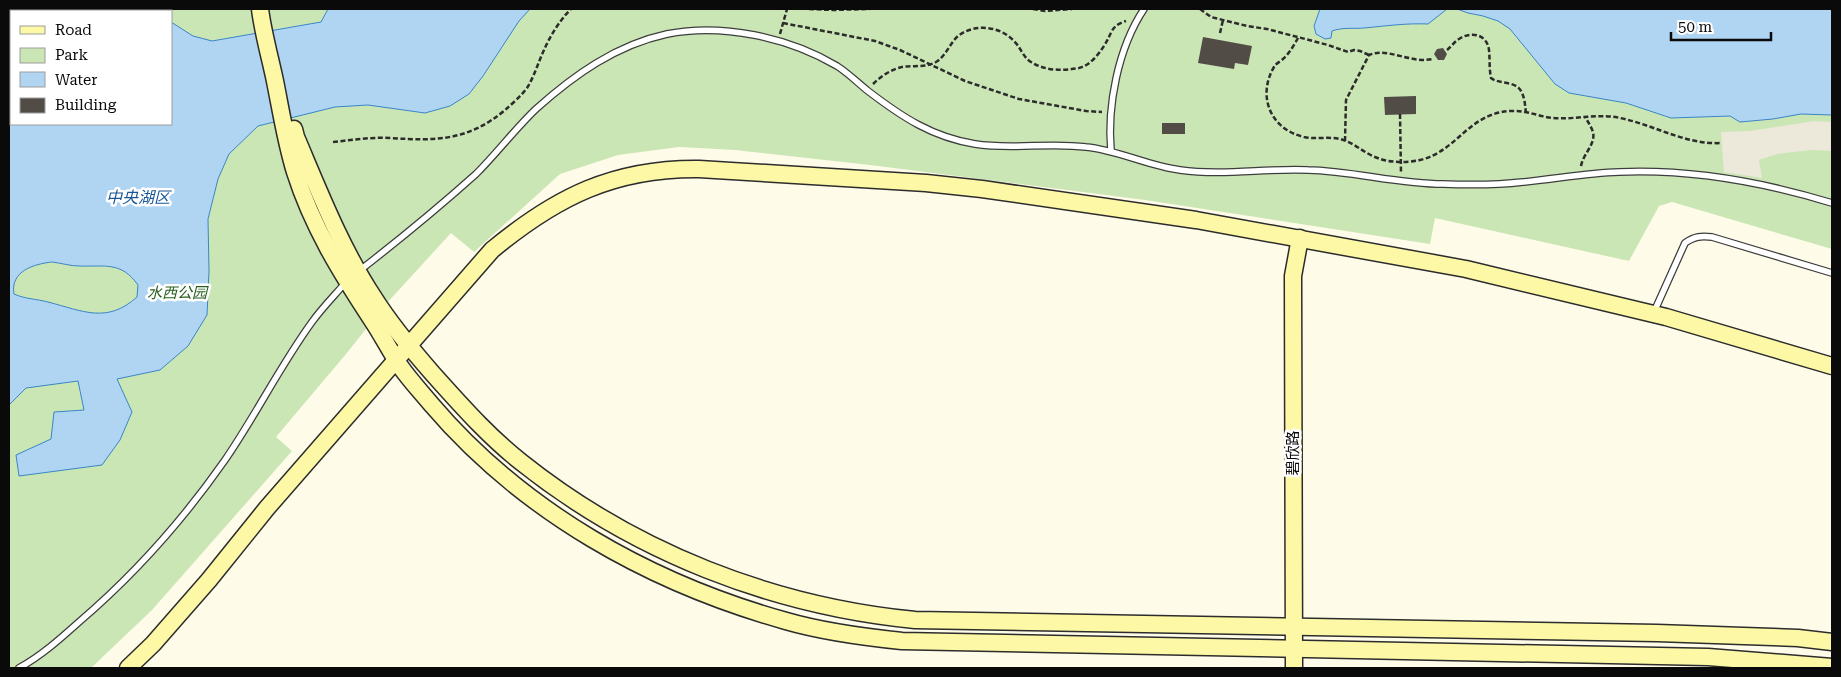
<svg xmlns="http://www.w3.org/2000/svg" width="1841" height="677" font-family="'Roboto Serif','Noto Sans SC',serif">
	<rect width="100%" height="100%" fill="#fefbe9"/>
	<path fill="#cbe6b5" fill-rule="evenodd" d="M9 9H1832V249L1672 202 1659 206 1629 261 1435 218 1430 244 1145 200 870 165 735 150 679 147 618 155 560 174 474 252 451 233 386 304 346 354 276 437 292 451 152 610 91 668H9ZM11 11H171V124H11Z"/>
	<polygon fill="#ece8da" points="1814,121 1832,122 1832,151 1811,150 1793,152 1777,154 1759,160 1762,178 1724,172 1721,132 1750,131"/>
	<g fill="#b0d5f3" stroke="#3a85c7" fill-rule="evenodd">
		<path d="M9 9H153L156 11H11V124H171V22L193 36 212 41 321 22 328 9H530L519 21 483 76 469 94 450 106 425 113 368 105 335 107 258 126 229 154 218 179 208 219 209 271 207 315 188 346 160 370 117 379 132 412 120 440 102 465 19 476 16 455 51 439 54 412 84 410 78 381 26 388 9 405ZM52 262C61 263 70 266 79 266 105 267 121 261 138 285L137 297C107 324 83 311 48 302 37 299 25 299 14 294 10 271 34 264 52 262Z"/>
		<path d="M1320 9H1447L1428 24C1406 23 1386 26 1364 28 1353 29 1343 27 1332 31L1331 38 1325 39 1316 34 1314 26Z"/>
		<polygon points="1457,9 1832,9 1832,115 1801,114 1773,119 1740,122 1730,116 1671,118 1626,103 1569,93 1555,84 1510,29 1498,21 1483,16 1468,13"/>
	</g>
	<g fill="#524c47">
		<polygon points="1203,37 1252,46 1248,65 1235,63 1234,69 1198,63"/>
		<polygon points="1443,48 1447,54 1444,60 1438,60 1434,54 1437,49"/>
		<polygon points="1416,96 1416,114 1385,115 1384,97"/>
		<rect x="1162" y="123" width="23" height="11"/>
	</g>
	<g fill="none" stroke-linecap="round" stroke-linejoin="round">
		<defs>
			<g id="lane">
				<path d="M1111 151C1107 106 1118 48 1144 9"/>
				<path d="M359 271C399 240 438 208 476 174 497 153 515 129 536 109 574 75 616 45 667 34 722 23 788 37 837 66 848 73 858 83 868 91 902 117 932 137 975 144 1012 150 1049 142 1086 147 1118 150 1148 166 1180 170 1223 176 1265 168 1308 170 1353 171 1398 184 1443 184 1470 185 1497 185 1523 182 1555 179 1587 173 1619 172 1691 169 1763 182 1832 203"/>
				<path d="M1654 312 1685 243C1695 236 1701 236 1712 237L1832 273"/>
				<path d="M19 668C41 656 60 639 79 622 134 575 183 520 225 460 256 415 280 366 312 322 322 308 335 295 346 282"/>
			</g>
			<g id="secondary">
				<path d="M260 9C263 33 270 57 275 81 281 111 286 143 295 172 312 226 341 273 372 320 382 335 390 351 400 366 409 379 421 392 431 404 523 512 650 583 786 621 824 632 863 637 902 641L1708 657 1832 667"/>
				<path d="M294 129 296 137C319 191 341 248 374 298 391 325 412 350 433 374 461 405 488 436 521 462 634 552 772 606 915 620L1657 633 1798 638 1832 642"/>
				<path d="M128 668 153 644 209 580 267 508 492 250C556 197 614 168 699 169L926 183 982 189 1196 220 1466 269 1666 317 1832 366"/>
				<polyline points="1294,668 1293,276 1300,238"/>
			</g>
		</defs>
		<use href="#lane" stroke="#3d3d3d" stroke-width="8"/>
		<use href="#secondary" stroke="#2c2c2c" stroke-width="19"/>
		<g stroke="#2c2c2c" stroke-width="2.5" stroke-dasharray="5 2.5" stroke-linecap="butt">
			<polyline points="809,9 832,10 870,9"/>
			<polyline points="1033,9 1045,11 1072,9"/>
			<polyline points="1200,9 1211,17 1247,26 1267,29 1328,45 1348,52 1354,50 1360,51 1369,55"/>
			<polyline points="783,23 875,41 900,50 965,81 1019,99 1086,111 1102,112"/>
			<polyline points="1220,33 1223,20"/>
			<polyline points="780,34 787,9"/>
			<path d="M1298 38C1294 45 1289 54 1283 59 1280 62 1276 63 1274 67 1257 96 1270 129 1304 137 1318 140 1332 135 1346 141 1356 145 1365 153 1375 157 1389 163 1406 163 1420 160 1458 151 1468 113 1511 111 1525 110 1538 116 1552 118 1575 120 1597 113 1620 118 1655 125 1685 145 1722 143"/>
			<path d="M1447 50C1451 47 1454 42 1459 39 1471 31 1487 34 1489 50 1490 59 1489 68 1491 78 1500 85 1517 80 1522 93 1525 99 1525 106 1526 113"/>
			<path d="M873 84C881 76 892 69 902 67 914 65 925 68 936 62 946 56 950 43 958 36 975 23 1000 26 1014 41 1021 48 1023 57 1031 62 1045 71 1063 71 1079 68 1092 65 1102 50 1108 39 1110 35 1112 29 1116 26 1118 24 1123 22 1126 21"/>
			<polyline points="1400,114 1401,173"/>
			<path d="M1345 141 1346 100 1369 55C1389 47 1410 64 1433 59"/>
			<path d="M333 142C352 140 371 137 390 138 436 141 468 141 505 110 512 104 521 96 527 88 534 77 538 63 544 50 550 36 560 20 571 9"/>
			<path d="M1581 166C1583 154 1596 144 1593 132 1591 126 1588 122 1585 117"/>
		</g>
		<use href="#lane" stroke="#fff" stroke-width="5.5"/>
		<use href="#secondary" stroke="#fcf8a6" stroke-width="16"/>
	</g>
	<g text-anchor="middle" stroke-width="5" stroke-linejoin="round" paint-order="stroke">
		<g font-size="15" font-style="italic" fill="#275e1e" stroke="#fff">
			<text x="177" y="298">水西公园</text>
		</g>
		<g font-size="15" fill="#0a0a0a" stroke="#fff">
			<text transform="translate(1293 453) rotate(-90)" y="5">碧欣路</text>
		</g>
		<g font-size="16" font-style="italic" fill="#1a5796" stroke="#fff">
			<text x="138" y="203">中央湖区</text>
		</g>
	</g>
	<rect width="1841" height="677" fill="none" stroke="#0a0a0a" stroke-width="20"/>
	<rect x="10" y="10" width="162" height="115" fill="#ffffff" stroke="#9d9d9d"/>
	<rect x="20" y="26" width="25" height="8" fill="#fcf8a6" stroke="#9d9d9d"/>
	<text x="55" y="35" font-size="15" fill="#0a0a0a">Road</text>
	<rect x="20" y="48" width="25" height="15" fill="#cbe6b5" stroke="#9d9d9d"/>
	<text x="55" y="60" font-size="15" fill="#0a0a0a">Park</text>
	<rect x="20" y="72" width="25" height="15" fill="#b0d5f3" stroke="#9d9d9d"/>
	<text x="55" y="85" font-size="15" fill="#0a0a0a">Water</text>
	<rect x="20" y="98" width="25" height="15" fill="#524c47" stroke="#9d9d9d"/>
	<text x="55" y="110" font-size="15" fill="#0a0a0a">Building</text>
	<path d="M1671 32v8h100v-8" fill="none" stroke="#0a0a0a" stroke-width="2.5"/>
	<text x="1678" y="32" font-size="15" fill="#0a0a0a" stroke="#ffffff" stroke-width="4" paint-order="stroke">50 m</text>
</svg>
